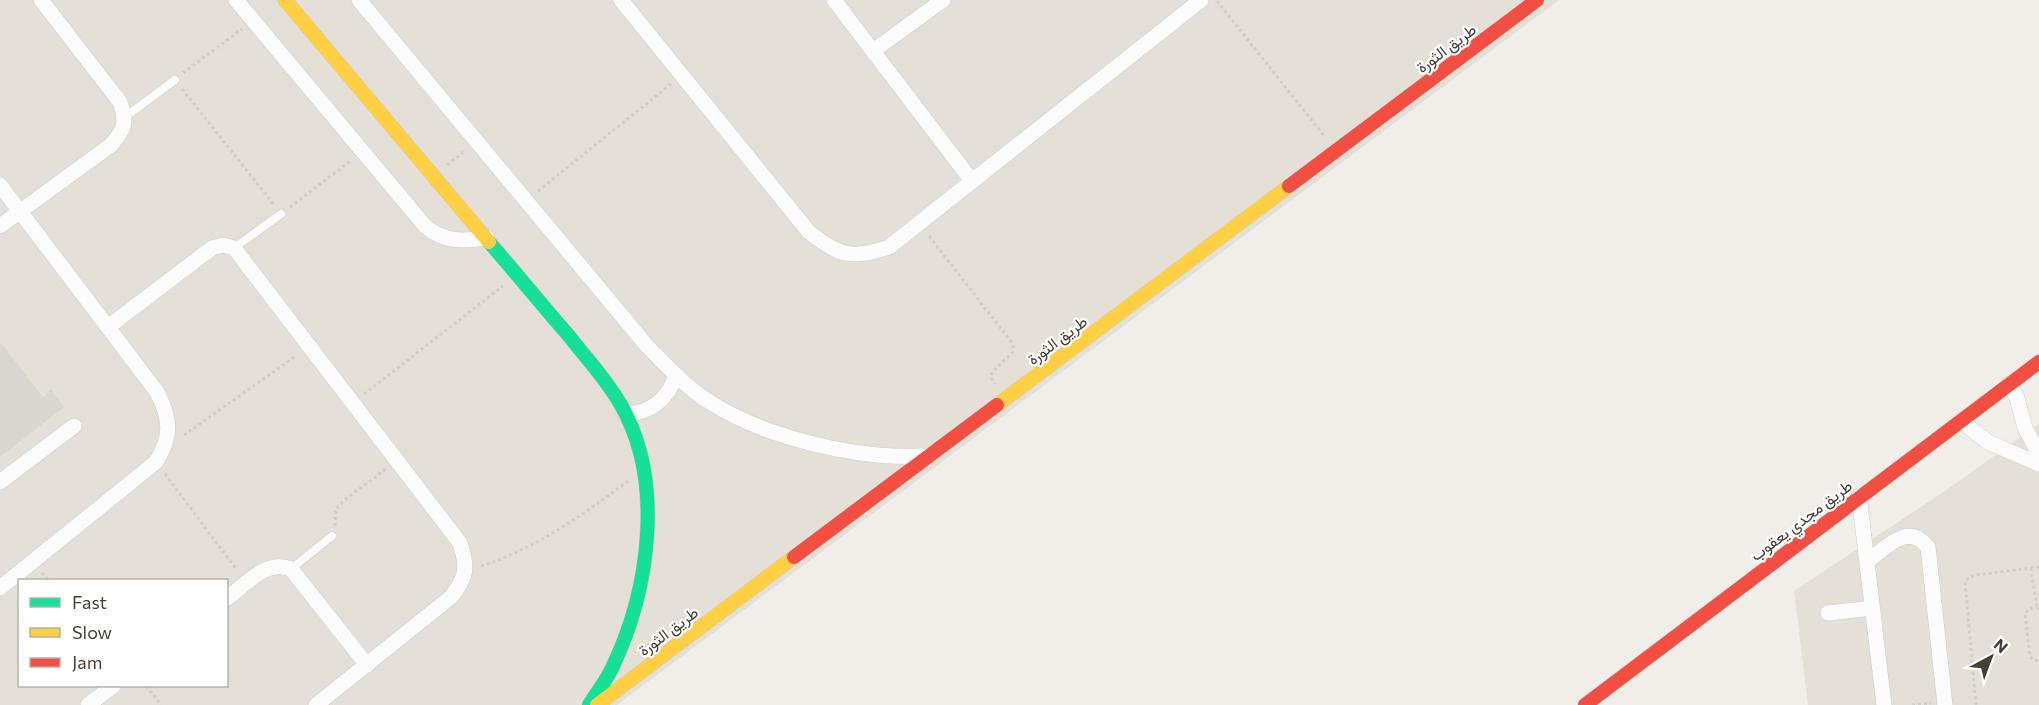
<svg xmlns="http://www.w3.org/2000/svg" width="2039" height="705" font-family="Commissioner,Vazirmatn,sans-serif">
	<rect width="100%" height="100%" fill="#f1eeea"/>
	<g fill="#e5e0d7" fill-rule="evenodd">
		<path d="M0 0H1559L617 705H0ZM20 580H226V686H20Z"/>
		<polygon points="2039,424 2039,705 1808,705 1794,591 1945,491"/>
	</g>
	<polygon fill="#d9d5d1" points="0,342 43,397 51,390 64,407 0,457"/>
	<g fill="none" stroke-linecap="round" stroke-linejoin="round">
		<defs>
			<g id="lane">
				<polyline points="125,117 175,80"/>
				<polyline points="234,248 281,214"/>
				<polyline points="291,569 332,536"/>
			</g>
			<g id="street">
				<path d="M236 0 425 226C445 243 463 241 487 238"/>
				<path d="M359 0 647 346C666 365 685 386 708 401 754 431 823 450 878 455 894 457 912 456 928 456"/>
				<path d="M621 0 808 231C838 256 852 260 889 247L1201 0"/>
				<polyline points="834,0 972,181"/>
				<polyline points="873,51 943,0"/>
				<path d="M0 185 157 392C171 419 172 436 156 462L0 588"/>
				<path d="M0 226 111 145C125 129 127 123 120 102L41 0"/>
				<path d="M108 327 212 248 223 245 234 248 460 543C468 567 467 577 451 597L316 705"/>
				<polyline points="2009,384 2017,398 2025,428 2039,454"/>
				<path d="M626 414C651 413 668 399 676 375"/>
				<polyline points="1961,421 1988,442 2039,464"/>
				<polyline points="0,482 74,426"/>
				<polyline points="1859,496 1884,705"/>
				<path d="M1868 561C1887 547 1908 522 1928 547L1945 705"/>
				<path d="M226 599C245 585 266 559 291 569L367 665"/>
				<polyline points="1828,613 1873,608"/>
				<polyline points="88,705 113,686"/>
			</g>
			<path id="fast" d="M489 242C516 273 542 305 569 336 587 359 607 380 621 405 665 482 649 590 613 666 607 680 597 692 589 705"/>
			<g id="slow">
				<polyline points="285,0 489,242"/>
				<polyline points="997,405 1289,186"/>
				<polyline points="597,705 794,557"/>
			</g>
			<g id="jam">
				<polyline points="1289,186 1537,0"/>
				<polyline points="794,557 997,405"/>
				<polyline points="1585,705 2039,362"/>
			</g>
		</defs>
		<use href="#lane" stroke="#cfccc7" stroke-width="9"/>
		<use href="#street" stroke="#cfccc7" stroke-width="16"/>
		<use href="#fast" stroke="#d1cbc1" stroke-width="15"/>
		<use href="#slow" stroke="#d1cbc1" stroke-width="15"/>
		<use href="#jam" stroke="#d1cbc1" stroke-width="15"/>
		<g stroke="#d1ceca" stroke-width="3" stroke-dasharray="3 3" stroke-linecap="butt">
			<polyline points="1217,1 1325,137"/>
			<polyline points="183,73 242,29"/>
			<polyline points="182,89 275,206"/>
			<polyline points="447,165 466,150"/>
			<polyline points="538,191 671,84"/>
			<polyline points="290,207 352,160"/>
			<polyline points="929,236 1013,344 1013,352 992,372 991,378 995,384"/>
			<polyline points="364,394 503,286"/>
			<polyline points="184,435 296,356"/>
			<polyline points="165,474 237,570"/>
			<polyline points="335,526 336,509 342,502 386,469"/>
			<path d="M481 566C537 548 581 516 628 481"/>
			<polyline points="2031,568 2037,608"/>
			<polyline points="42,573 49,580"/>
			<polyline points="2039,608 2028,609 2025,614 2030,656 2033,660 2039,661"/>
			<polyline points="146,686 161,705"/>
			<polyline points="1912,705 1931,703"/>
			<polyline points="1976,705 1965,582 1969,577 1976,575 2039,567"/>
		</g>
		<use href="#lane" stroke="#fdfcfc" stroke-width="8"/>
		<use href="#street" stroke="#fdfcfc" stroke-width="15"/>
		<use href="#fast" stroke="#16e098" stroke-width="14"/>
		<use href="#slow" stroke="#ffcf43" stroke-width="14"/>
		<use href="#jam" stroke="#f24e42" stroke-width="14"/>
	</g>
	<g text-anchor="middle" stroke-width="4.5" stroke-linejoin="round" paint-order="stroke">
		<g font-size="16" fill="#473f35" stroke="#fff">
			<text transform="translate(1446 48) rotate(-37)" y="6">طريق الثورة</text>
			<text transform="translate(1057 340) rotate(-37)" y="6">طريق الثورة</text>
			<text transform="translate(1801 520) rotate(-37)" y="6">طريق مجدي يعقوب</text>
			<text transform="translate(668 631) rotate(-37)" y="6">طريق الثورة</text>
		</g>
	</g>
	<rect x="18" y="579" width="210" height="108" fill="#ffffff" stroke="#b5b2ae" stroke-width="1.5"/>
	<rect x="30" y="598" width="30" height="9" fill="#16e098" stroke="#b5b2ae" stroke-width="1.5"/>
	<text x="72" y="609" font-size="18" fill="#473f35">Fast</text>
	<rect x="30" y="628" width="30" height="9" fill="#ffcf43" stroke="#b5b2ae" stroke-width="1.5"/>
	<text x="72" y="639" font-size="18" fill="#473f35">Slow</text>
	<rect x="30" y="658" width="30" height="9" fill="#f24e42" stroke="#b5b2ae" stroke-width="1.5"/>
	<text x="72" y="669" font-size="18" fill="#473f35">Jam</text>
	<g transform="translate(1991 657) rotate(41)" stroke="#ffffff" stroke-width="4.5" paint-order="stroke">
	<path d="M0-4.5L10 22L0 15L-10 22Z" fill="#473f35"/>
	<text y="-9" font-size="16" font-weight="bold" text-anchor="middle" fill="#473f35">N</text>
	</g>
</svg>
